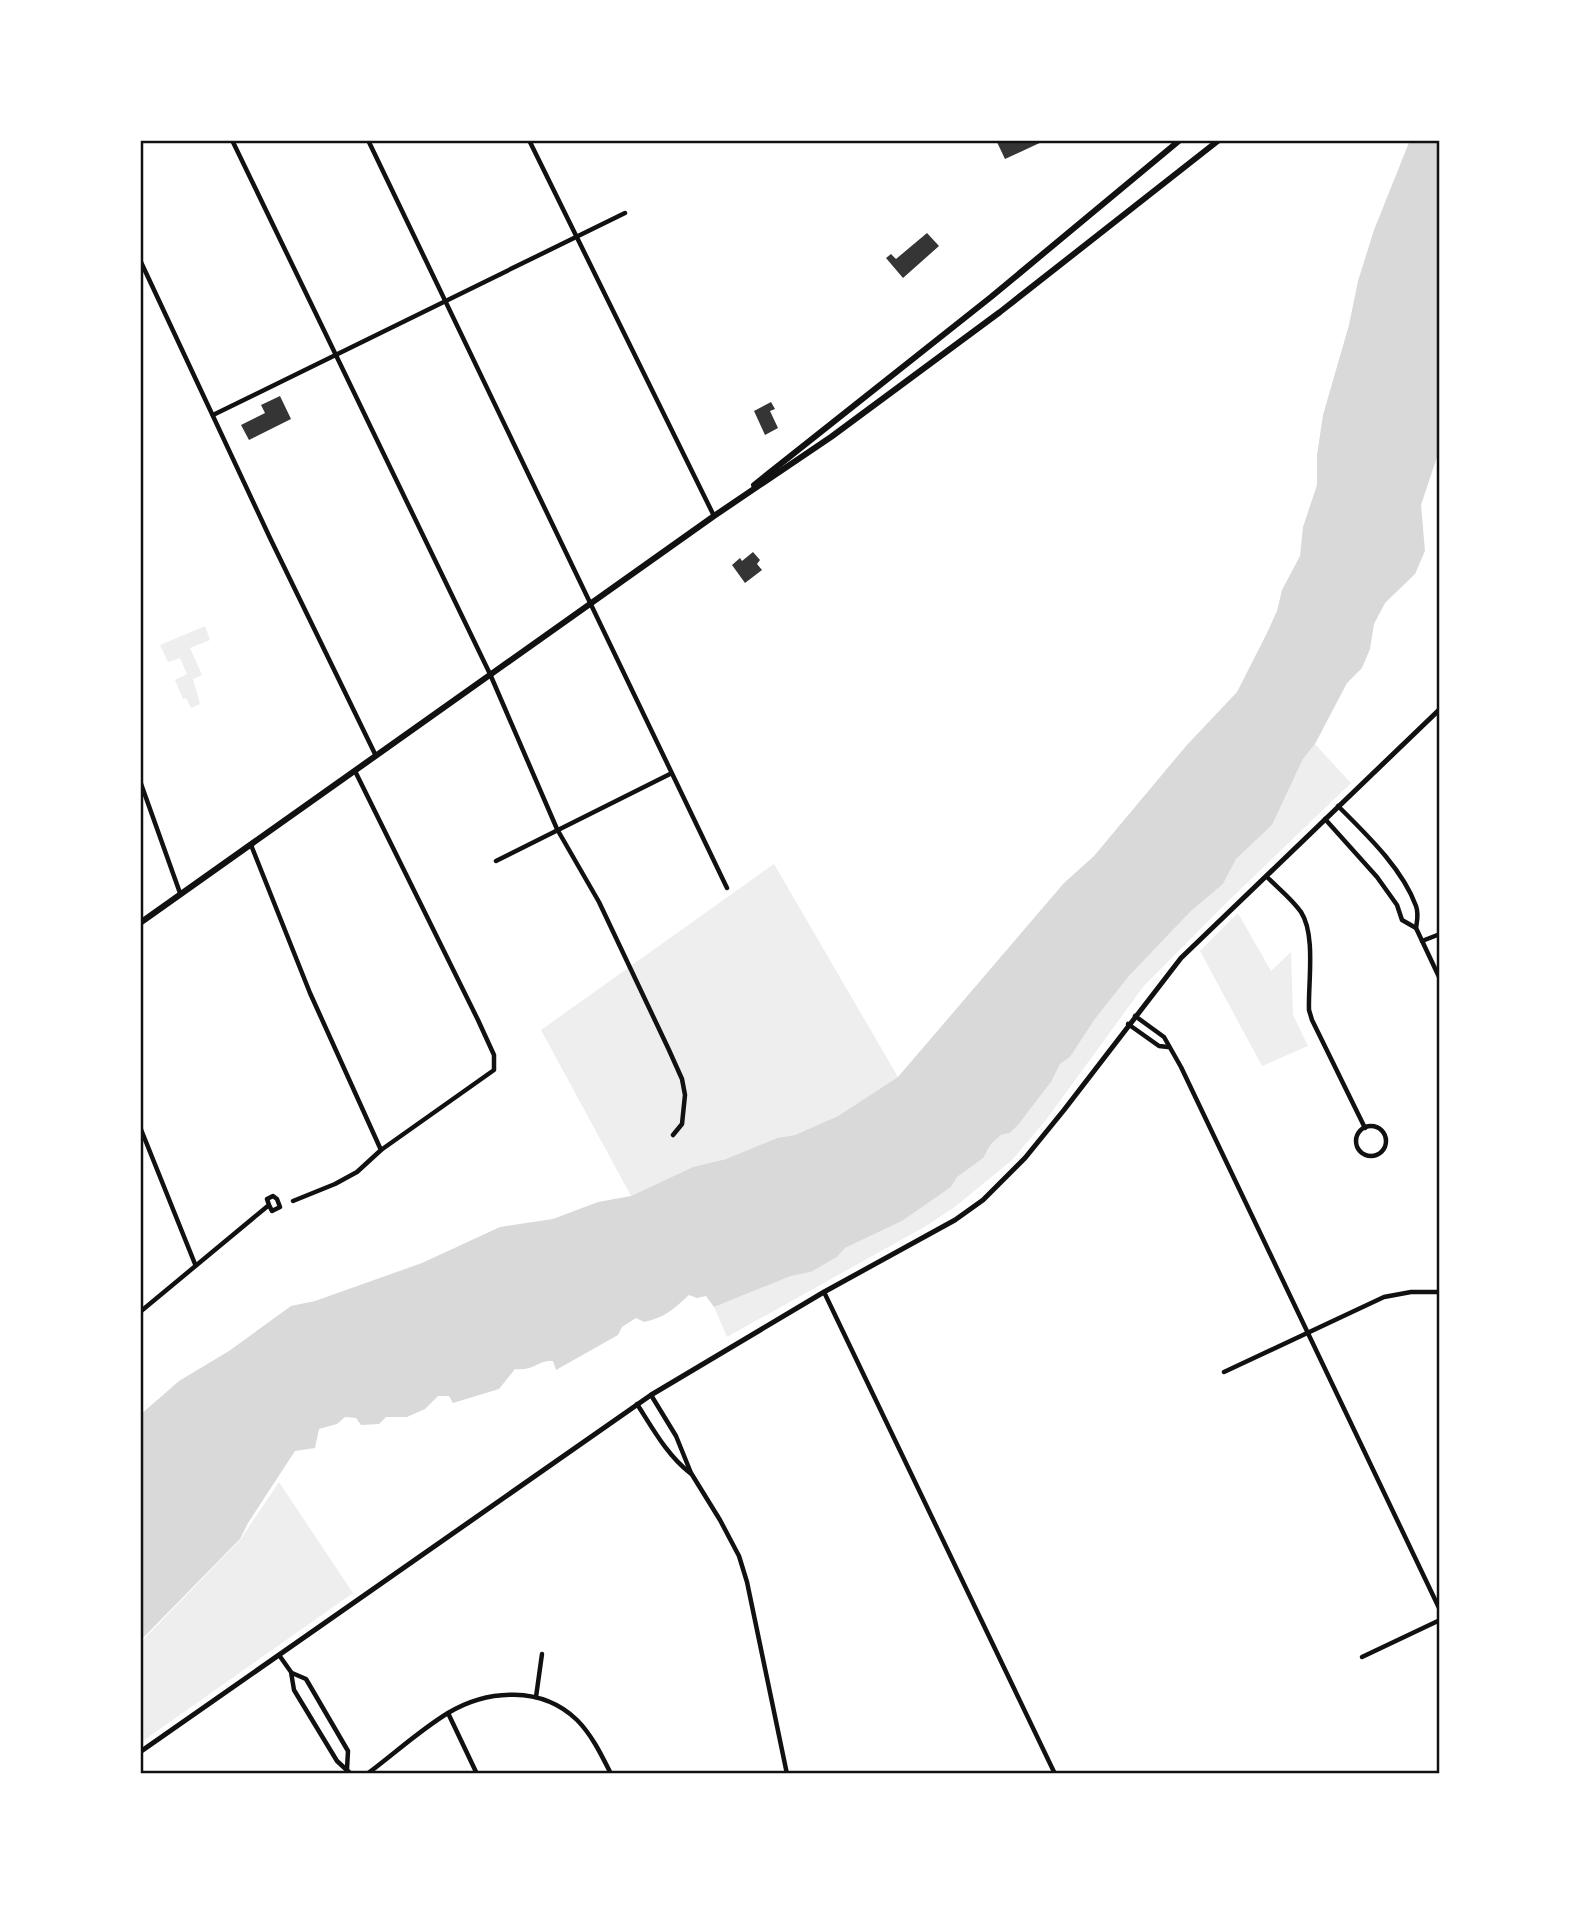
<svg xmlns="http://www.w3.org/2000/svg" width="1580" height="1914" font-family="Literata,serif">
	<rect width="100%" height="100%" fill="#fff"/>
	<g fill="#eee">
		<polygon points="205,626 210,640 190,648 202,675 193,679 200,704 191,708 186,698 183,699 175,680 187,674 180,658 168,662 160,645"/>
		<polygon points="1315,744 1351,783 1222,907 1143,987 1046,1120 1012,1160 956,1206 926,1226 727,1337 714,1307 791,1276 811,1272 837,1257 845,1248 902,1221 951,1187 957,1177 988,1151 992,1143 1001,1135 1010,1133 1018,1125 1051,1082 1060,1064 1070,1057 1095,1019 1129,976 1190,912 1223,884 1236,859 1272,825 1303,759"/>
		<polygon points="774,864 898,1077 838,1116 795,1135 777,1138 726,1159 693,1167 631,1196 541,1030"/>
		<polygon points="1238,913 1271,971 1291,952 1293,1015 1308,1046 1262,1066 1200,951"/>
		<polygon points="279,1482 353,1593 140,1743 140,1643 240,1540"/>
	</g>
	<path fill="#d9d9d9" d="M1410 140H1440V448L1421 505 1425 551 1415 574 1385 603 1374 624 1370 649 1362 668 1347 683 1315 744 1303 759 1272 825 1236 859 1223 884 1190 912 1129 976 1095 1019 1070 1057 1060 1064 1051 1082 1018 1125 1010 1133 1001 1135 992 1143 983 1158 957 1177 951 1187 902 1221 845 1248 837 1257 811 1272 791 1276 714 1307 706 1296 697 1298 689 1295C674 1309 664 1318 644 1322L636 1318 622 1327 618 1335 556 1370 553 1361C537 1360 535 1371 515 1369L499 1389 453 1403 449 1396H438L425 1409 407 1417H386L379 1424 361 1425 356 1418 345 1417 337 1424 319 1429 315 1448 295 1451 248 1523 240 1539 140 1641V1415L179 1381 229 1351 291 1306 315 1301 422 1263 500 1227 553 1219 598 1202 631 1196 693 1167 726 1159 777 1138 795 1135 838 1116 898 1077 1064 883 1094 856 1186 746 1237 692 1266 635 1277 611 1282 590 1300 556 1303 527 1317 485V455L1323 415 1349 325 1358 281 1374 230Z"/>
	<g fill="#353535">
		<polygon points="996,140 1046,140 1005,159"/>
		<polygon points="927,233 939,246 903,278 886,258 891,254 896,259"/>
		<polygon points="280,396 291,419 249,440 241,425 265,413 261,405"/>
		<polygon points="771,402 775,409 770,411 778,428 765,435 754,411"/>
		<polygon points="753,552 760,560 757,564 762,570 745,583 732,565 740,558 742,561"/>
	</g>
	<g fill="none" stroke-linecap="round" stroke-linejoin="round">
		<g stroke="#111" stroke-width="4.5">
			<polyline points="232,140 490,674 557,829 599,902 669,1050 682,1079 685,1095 682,1124 673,1135"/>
			<polyline points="368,140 727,888"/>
			<polyline points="529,140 714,516"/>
			<polyline points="140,260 270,538 376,756"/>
			<polyline points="213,415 625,213"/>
			<polyline points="140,781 180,893"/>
			<path d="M1338 806C1366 834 1402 868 1416 906 1419 914 1417 921 1416 928"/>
			<polyline points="1325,819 1377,877 1397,905 1402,920 1416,928 1440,979"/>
			<polyline points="251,845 310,993 381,1150"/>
			<polyline points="496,861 670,774"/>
			<path d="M1267 877C1278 888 1292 899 1301 912 1316 935 1308 983 1309 1010L1312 1020 1365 1128"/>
			<polyline points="1422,941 1440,934"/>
			<polyline points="1135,1016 1164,1037 1181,1067 1440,1610"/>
			<polyline points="1128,1024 1159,1046 1168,1047"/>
			<circle cx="1371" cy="1141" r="15"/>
			<polyline points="140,1127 195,1264"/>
			<polyline points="293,1201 335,1184 357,1172 381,1150 494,1070 494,1055 478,1020 355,771"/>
			<polyline points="824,1292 1055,1774"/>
			<polyline points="140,1312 269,1205 267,1199 273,1196 277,1199 280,1207 272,1211 269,1205"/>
			<polyline points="1224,1372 1384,1297 1411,1292 1440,1292"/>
			<polyline points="651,1395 676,1436 691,1473 720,1520 739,1556 747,1582 787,1774"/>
			<path d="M637 1404C653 1429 667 1455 690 1473"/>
			<polyline points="279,1655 291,1672 294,1690 337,1761 351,1774"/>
			<polyline points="1362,1657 1440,1620"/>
			<polyline points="292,1673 306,1679 348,1751 347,1769"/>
			<polyline points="536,1697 542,1654"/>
			<polyline points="448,1713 477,1774"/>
			<path d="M367 1774C394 1754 420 1730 448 1713 488 1689 542 1686 577 1720 592 1735 602 1756 611 1774"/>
		</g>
		<polyline stroke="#111" stroke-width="5" points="140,1752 651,1395 824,1292 955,1220 983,1200 1025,1158 1064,1110 1181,958 1440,709"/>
		<g stroke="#111" stroke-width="6">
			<polyline points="754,485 991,297 1180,140"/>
			<polyline points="140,923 714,516 831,437 1000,312 1219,140"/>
		</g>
	</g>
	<rect width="1580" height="1914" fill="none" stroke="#ffffff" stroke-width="284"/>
	<rect x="142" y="142" width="1296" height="1630" fill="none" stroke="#111" stroke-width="2.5"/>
</svg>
